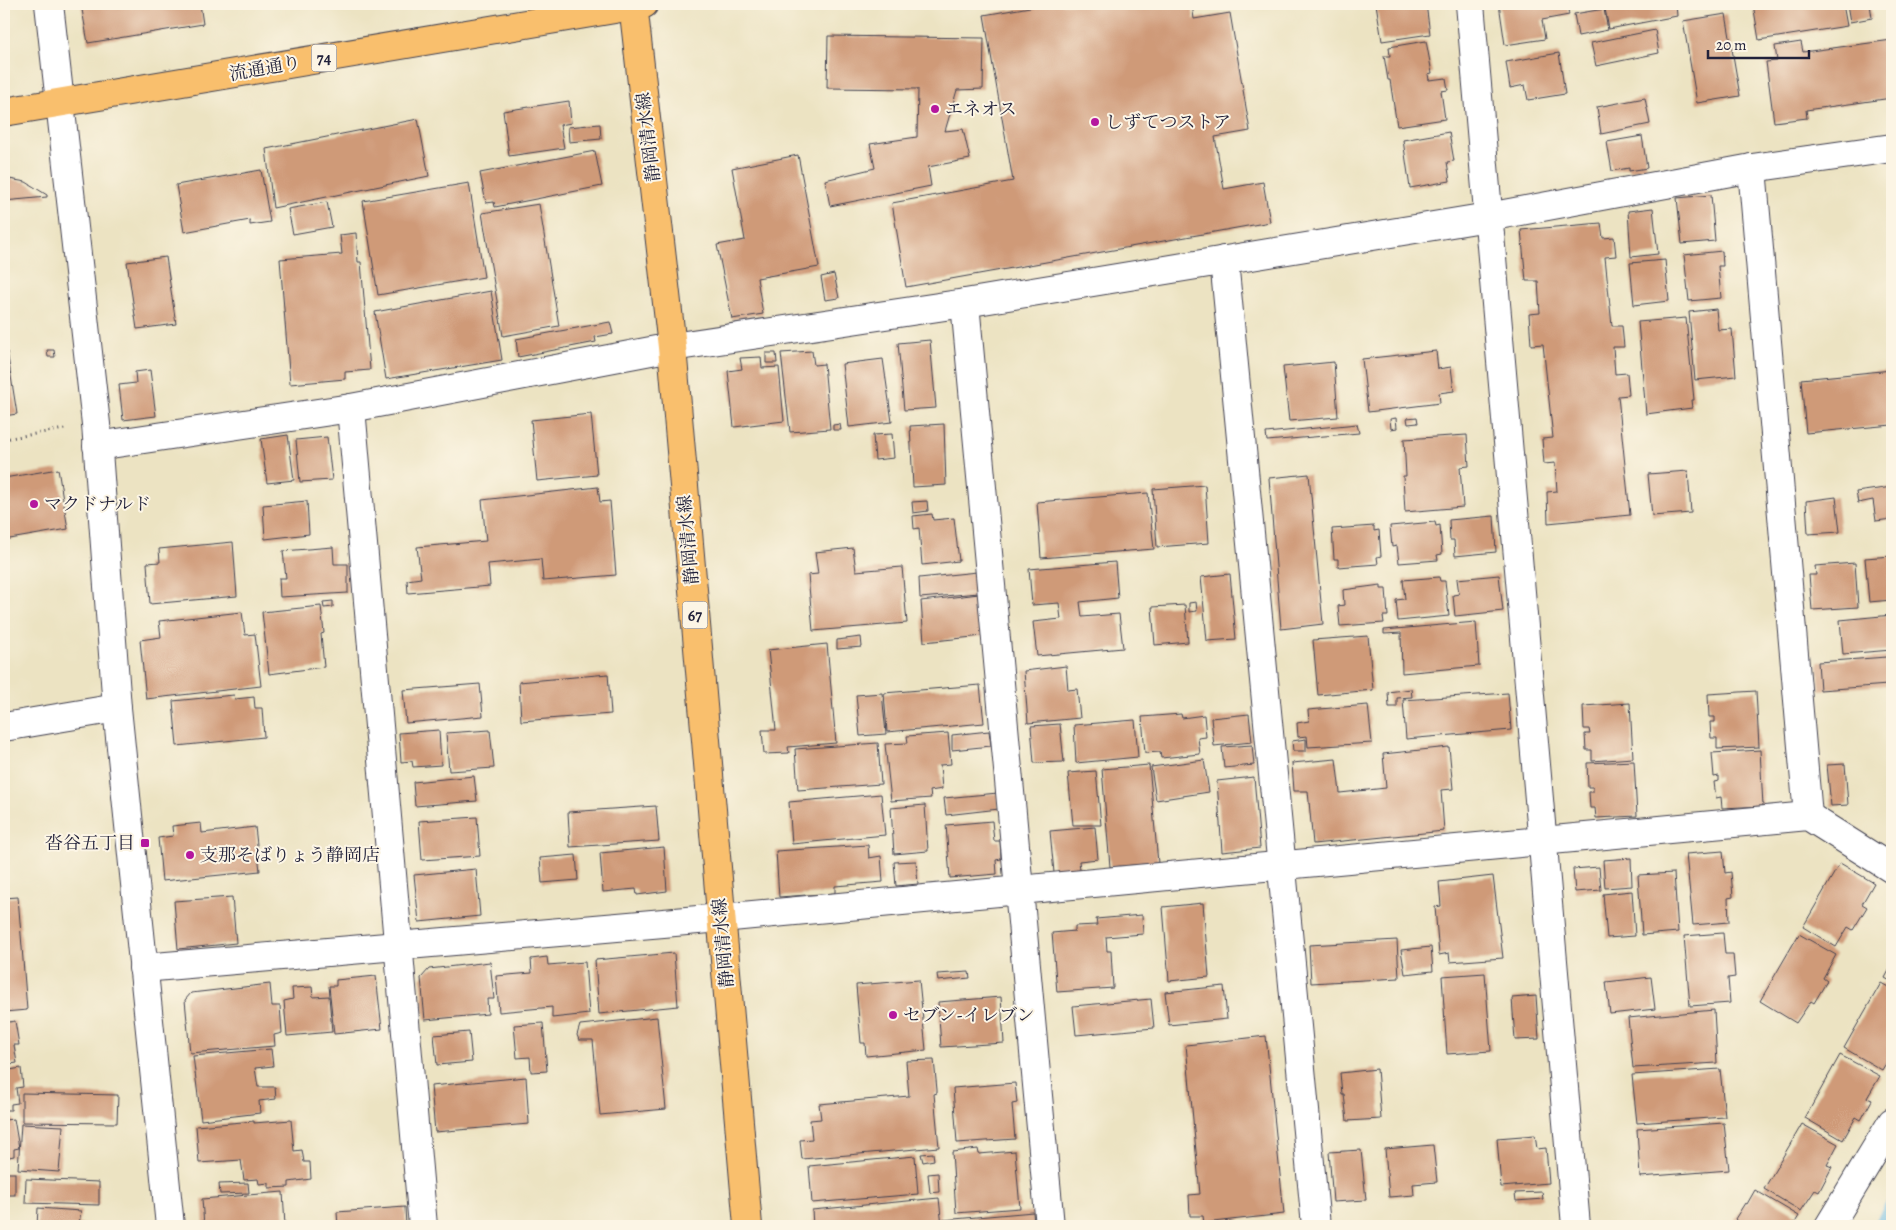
<svg xmlns="http://www.w3.org/2000/svg" width="1896" height="1230" font-family="Alegreya,'Noto Serif JP',serif">
	<rect width="100%" height="100%" fill="#fcf5e5"/>
	<filter id="ink" filterUnits="userSpaceOnUse"><feTurbulence type="fractalNoise" baseFrequency=".02" numOctaves="2"/><feDisplacementMap in="SourceGraphic" scale="10" xChannelSelector="R" yChannelSelector="G"/><feConvolveMatrix kernelMatrix="1 2 1 2 8 2 1 2 1" color-interpolation-filters="sRGB"/></filter>
	<filter id="wash" filterUnits="userSpaceOnUse"><feTurbulence type="fractalNoise" baseFrequency=".0096" numOctaves="4" result="noise"/><feDisplacementMap in="SourceGraphic" scale="20" xChannelSelector="R" yChannelSelector="G"/><feGaussianBlur stdDeviation="1.12" result="paint"/><feColorMatrix in="noise" values="0 0 0 0 0 0 0 0 0 0 0 0 0 0 0 0 0 1.4 0 .05"/><feComposite in="paint" operator="in"/></filter>
	<g filter="url(#wash)">
		<rect width="100%" height="100%" fill="#ece3c2"/>
		<g fill="none" stroke-linecap="round" stroke-linejoin="round">
			<polyline stroke="#69bae4" stroke-width="10" points="1878,1226 1892,1202"/>
		</g>
		<g id="blocks">
			<g fill="#cf9a78">
				<polygon points="81,4 200,4 203,24 88,43"/>
				<polygon points="1047,4 1192,4 1194,19 1230,13 1250,131 1215,137 1224,189 1263,182 1270,222 906,287 892,203 1013,181 984,15"/>
				<polygon points="1376,4 1426,4 1430,34 1382,41"/>
				<polygon points="1499,4 1567,4 1569,15 1542,20 1545,39 1505,45"/>
				<polygon points="1635,4 1676,4 1677,16 1609,29 1605,9"/>
				<polygon points="1753,4 1843,4 1847,26 1759,40"/>
				<polygon points="1847,4 1870,4 1872,18 1850,22"/>
				<polygon points="1604,9 1608,30 1578,36 1574,14"/>
				<polygon points="1726,14 1740,96 1697,103 1683,21"/>
				<polygon points="1655,30 1659,53 1596,66 1591,43"/>
				<polygon points="828,36 984,38 983,89 957,90 945,131 963,129 970,159 928,167 931,186 830,206 825,180 875,168 870,144 917,137 918,89 827,88"/>
				<polygon points="1892,40 1892,98 1806,110 1807,118 1774,122 1766,62 1777,61 1775,46 1801,42 1803,52"/>
				<polygon points="1426,41 1432,73 1428,74 1429,80 1446,78 1448,90 1441,91 1445,119 1397,126 1390,80 1388,80 1384,56 1390,56 1389,47"/>
				<polygon points="1559,53 1565,94 1528,100 1525,85 1510,88 1506,62"/>
				<polygon points="1645,98 1650,124 1601,134 1597,107"/>
				<polygon points="569,101 571,123 560,125 564,148 509,156 503,111"/>
				<polygon points="418,119 429,176 273,208 266,149"/>
				<polygon points="600,124 601,139 569,142 568,127"/>
				<polygon points="1449,132 1454,161 1447,162 1450,181 1410,188 1403,140"/>
				<polygon points="1642,136 1647,168 1629,171 1629,168 1612,171 1607,142"/>
				<polygon points="595,151 602,186 495,207 494,202 486,203 480,173"/>
				<polygon points="798,155 819,267 757,278 763,314 732,319 717,245 745,240 732,168"/>
				<polygon points="261,170 270,222 250,225 250,220 184,232 176,185"/>
				<polygon points="4,178 26,182 47,195 47,197 4,201"/>
				<polygon points="469,183 484,277 378,295 363,201"/>
				<polygon points="1711,195 1715,241 1682,244 1677,198"/>
				<polygon points="327,202 332,227 293,234 288,209"/>
				<polygon points="539,204 559,326 503,336 482,213"/>
				<polygon points="1653,208 1658,254 1631,257 1628,211"/>
				<polygon points="1601,223 1603,238 1614,237 1616,256 1605,257 1612,326 1622,326 1624,347 1613,347 1615,374 1627,373 1629,395 1618,396 1630,515 1548,523 1547,492 1557,491 1555,463 1544,464 1542,439 1553,438 1543,344 1531,345 1529,314 1540,313 1538,281 1526,281 1521,230"/>
				<polygon points="356,233 358,262 361,262 370,370 345,372 345,379 290,384 280,259 342,254 340,235"/>
				<polygon points="1722,251 1723,266 1718,266 1721,298 1689,301 1684,255"/>
				<polygon points="166,257 176,324 137,329 127,262"/>
				<polygon points="1665,260 1669,301 1634,305 1630,263"/>
				<polygon points="834,274 839,298 825,300 821,277"/>
				<polygon points="491,291 502,360 386,379 375,312"/>
				<polygon points="1716,309 1718,330 1732,329 1736,376 1695,380 1689,312"/>
				<polygon points="1686,318 1694,400 1691,400 1692,408 1646,414 1638,322"/>
				<polygon points="610,322 613,334 595,337 596,342 518,357 516,339"/>
				<polygon points="4,332 17,414 4,416"/>
				<polygon points="930,340 936,408 904,410 898,343"/>
				<polygon points="47,350 54,350 55,357 48,357"/>
				<polygon points="812,351 814,365 824,364 830,429 790,432 781,353"/>
				<polygon points="1436,351 1438,369 1451,367 1454,391 1439,393 1440,403 1368,412 1362,359"/>
				<polygon points="766,353 776,353 777,363 766,363"/>
				<polygon points="761,357 762,368 779,367 784,421 734,427 728,371 742,369 740,358"/>
				<polygon points="883,359 892,422 849,427 842,364"/>
				<polygon points="1334,362 1338,417 1289,421 1283,367"/>
				<polygon points="150,370 156,416 123,420 119,385 136,383 135,372"/>
				<polygon points="1892,370 1892,425 1806,433 1801,379"/>
				<polygon points="591,414 597,475 537,481 531,420"/>
				<polygon points="1417,417 1418,423 1408,424 1407,418"/>
				<polygon points="1396,418 1397,428 1391,429 1390,419"/>
				<polygon points="840,424 841,430 833,430 833,425"/>
				<polygon points="944,424 946,485 913,487 910,426"/>
				<polygon points="1357,424 1359,433 1267,441 1266,433"/>
				<polygon points="892,434 894,458 875,460 873,435"/>
				<polygon points="288,435 294,480 267,483 261,439"/>
				<polygon points="1467,435 1469,466 1460,467 1463,507 1405,512 1403,476 1406,476 1404,439"/>
				<polygon points="327,437 332,480 300,482 296,440"/>
				<polygon points="58,469 68,529 4,540 4,478"/>
				<polygon points="1688,471 1691,513 1652,516 1648,474"/>
				<polygon points="1309,474 1323,624 1281,629 1269,478"/>
				<polygon points="1205,485 1209,543 1157,547 1153,489"/>
				<polygon points="598,487 600,502 610,501 616,575 543,581 541,559 488,564 490,586 408,593 407,580 421,578 417,547 486,541 482,500"/>
				<polygon points="1892,487 1892,519 1876,521 1873,500 1858,503 1856,492"/>
				<polygon points="1148,493 1154,549 1041,558 1037,502"/>
				<polygon points="1836,497 1840,532 1808,534 1806,501"/>
				<polygon points="307,501 309,534 265,539 263,505"/>
				<polygon points="927,501 928,511 913,513 912,502"/>
				<polygon points="932,514 933,520 954,518 959,561 922,565 919,528 914,529 913,516"/>
				<polygon points="1494,516 1496,552 1455,556 1454,540 1450,540 1449,520"/>
				<polygon points="1435,522 1436,526 1440,525 1442,554 1437,555 1438,560 1399,563 1397,546 1392,547 1390,526"/>
				<polygon points="1374,526 1374,531 1379,530 1381,556 1377,557 1378,564 1338,567 1338,559 1334,559 1332,529"/>
				<polygon points="233,542 237,596 150,604 147,563 160,562 159,549"/>
				<polygon points="333,547 334,564 348,564 348,593 280,597 279,578 286,578 283,551"/>
				<polygon points="853,548 856,571 902,567 907,623 813,631 808,575 818,574 815,552"/>
				<polygon points="1892,556 1892,600 1869,602 1865,558"/>
				<polygon points="1115,562 1118,598 1080,602 1082,617 1119,614 1123,648 1037,656 1033,622 1061,619 1059,603 1032,605 1029,569"/>
				<polygon points="1855,563 1858,607 1812,610 1809,575 1816,575 1815,566"/>
				<polygon points="977,572 979,593 920,598 919,578"/>
				<polygon points="1230,574 1236,639 1207,641 1201,577"/>
				<polygon points="1499,575 1503,611 1455,616 1453,595 1459,594 1457,579"/>
				<polygon points="1439,577 1440,581 1445,581 1449,616 1398,621 1396,600 1405,599 1403,580"/>
				<polygon points="1381,585 1381,589 1386,589 1388,616 1383,616 1384,623 1340,626 1338,606 1344,605 1343,590"/>
				<polygon points="979,594 983,636 924,642 921,601"/>
				<polygon points="333,601 333,607 324,608 323,602"/>
				<polygon points="1196,602 1197,611 1189,612 1189,603"/>
				<polygon points="1185,605 1188,642 1155,645 1152,607"/>
				<polygon points="321,606 324,633 321,634 324,667 269,674 262,612"/>
				<polygon points="242,612 245,635 255,634 261,686 146,699 140,640 161,637 159,621"/>
				<polygon points="1892,615 1892,650 1843,654 1840,620"/>
				<polygon points="1476,622 1479,666 1402,673 1401,633 1384,634 1384,630"/>
				<polygon points="1368,636 1373,690 1318,695 1313,640"/>
				<polygon points="861,637 862,647 837,649 837,640"/>
				<polygon points="827,644 836,743 788,747 789,753 764,754 762,730 776,730 768,650"/>
				<polygon points="1887,657 1888,685 1820,690 1818,662"/>
				<polygon points="1066,666 1068,690 1077,689 1080,718 1028,723 1024,671"/>
				<polygon points="608,674 611,714 521,721 519,682"/>
				<polygon points="480,684 483,716 406,723 403,690"/>
				<polygon points="980,685 984,723 887,732 884,693"/>
				<polygon points="1411,689 1412,697 1397,698 1397,707 1389,707 1388,692"/>
				<polygon points="1756,691 1759,747 1717,749 1717,738 1711,738 1710,722 1715,722 1715,717 1709,717 1708,694"/>
				<polygon points="882,693 886,734 860,736 856,695"/>
				<polygon points="1508,693 1511,730 1406,739 1403,700"/>
				<polygon points="234,695 235,699 254,697 255,708 262,708 264,737 177,746 173,701"/>
				<polygon points="1630,703 1633,758 1592,761 1592,750 1586,750 1585,734 1590,734 1589,729 1584,729 1583,706"/>
				<polygon points="1368,705 1372,743 1308,747 1307,736 1298,737 1297,723 1309,721 1308,710"/>
				<polygon points="1181,714 1182,718 1204,715 1206,737 1198,738 1200,754 1161,758 1160,752 1145,753 1142,717"/>
				<polygon points="1249,714 1252,742 1214,746 1211,718"/>
				<polygon points="1135,720 1138,757 1076,763 1074,725"/>
				<polygon points="1060,724 1064,762 1034,763 1031,726"/>
				<polygon points="439,730 441,765 413,767 412,761 401,762 399,733"/>
				<polygon points="490,730 494,768 449,771 446,733"/>
				<polygon points="989,731 991,746 952,750 952,735"/>
				<polygon points="948,733 951,764 940,765 942,789 930,791 931,798 891,801 885,744 908,743 907,736"/>
				<polygon points="1306,739 1306,751 1293,751 1292,741"/>
				<polygon points="878,743 881,784 798,790 795,749"/>
				<polygon points="1252,745 1254,765 1224,768 1222,747"/>
				<polygon points="1449,747 1453,789 1441,790 1444,831 1313,844 1308,791 1294,791 1292,763 1336,759 1340,793 1386,788 1383,754"/>
				<polygon points="1760,750 1763,806 1722,808 1721,797 1716,798 1714,782 1719,781 1719,776 1714,777 1712,753"/>
				<polygon points="1204,760 1209,792 1156,800 1151,767"/>
				<polygon points="1634,761 1637,816 1596,818 1595,808 1590,808 1589,792 1593,792 1593,787 1588,787 1587,763"/>
				<polygon points="1845,764 1848,805 1831,806 1827,765"/>
				<polygon points="1149,765 1158,863 1110,867 1102,769"/>
				<polygon points="1096,771 1101,825 1073,825 1068,773"/>
				<polygon points="474,776 477,801 415,806 413,782"/>
				<polygon points="1254,777 1260,848 1222,852 1217,781"/>
				<polygon points="998,793 999,809 946,815 944,798"/>
				<polygon points="881,794 885,835 792,844 789,802"/>
				<polygon points="925,805 928,851 894,854 891,808"/>
				<polygon points="656,806 659,841 570,847 568,812"/>
				<polygon points="477,817 480,856 422,860 419,821"/>
				<polygon points="992,821 994,841 1000,841 1001,859 996,860 997,874 950,878 946,825"/>
				<polygon points="201,823 202,833 255,827 260,871 162,881 158,838 173,836 172,826"/>
				<polygon points="1095,827 1098,859 1079,861 1080,870 1054,873 1050,831"/>
				<polygon points="868,845 869,858 881,856 883,882 835,886 835,893 779,897 776,851"/>
				<polygon points="664,847 667,891 637,895 636,889 603,892 600,853"/>
				<polygon points="1723,851 1725,873 1731,872 1733,897 1728,898 1729,922 1693,925 1686,854"/>
				<polygon points="576,855 578,880 542,883 540,858"/>
				<polygon points="1631,858 1632,886 1605,888 1603,860"/>
				<polygon points="916,861 918,884 896,886 894,862"/>
				<polygon points="1840,863 1874,883 1862,904 1867,907 1853,930 1848,927 1836,947 1803,927"/>
				<polygon points="1599,867 1601,890 1575,892 1573,869"/>
				<polygon points="476,869 480,916 419,922 414,875"/>
				<polygon points="1674,873 1678,932 1642,935 1638,875"/>
				<polygon points="1493,876 1503,958 1450,962 1449,953 1439,955 1435,907 1441,906 1439,882"/>
				<polygon points="1632,891 1635,936 1607,938 1603,894"/>
				<polygon points="18,897 27,1010 4,1012 4,898"/>
				<polygon points="232,897 236,943 178,949 174,901"/>
				<polygon points="1203,903 1209,977 1169,981 1163,907"/>
				<polygon points="1142,915 1143,934 1106,937 1107,951 1111,951 1113,988 1057,992 1052,933 1075,931 1075,926 1097,925 1096,919"/>
				<polygon points="1723,933 1725,954 1733,954 1735,977 1728,978 1730,1003 1690,1006 1684,936"/>
				<polygon points="1799,934 1836,955 1823,978 1827,981 1814,1003 1811,1001 1796,1023 1760,1001"/>
				<polygon points="1397,940 1399,978 1311,983 1309,945"/>
				<polygon points="1431,947 1433,971 1405,974 1401,950"/>
				<polygon points="674,953 678,1006 599,1014 595,960"/>
				<polygon points="547,957 548,965 585,962 589,1014 552,1018 552,1007 499,1012 496,976 532,973 531,959"/>
				<polygon points="490,962 494,999 487,999 488,1014 425,1020 421,978 429,969"/>
				<polygon points="1892,965 1892,982 1885,978"/>
				<polygon points="969,972 970,978 938,981 937,974"/>
				<polygon points="1485,973 1491,1051 1447,1054 1442,976"/>
				<polygon points="376,976 382,1029 334,1034 329,986 336,986 336,980"/>
				<polygon points="1651,977 1655,1009 1610,1014 1606,982"/>
				<polygon points="919,980 926,1050 866,1056 865,1043 861,1043 856,985"/>
				<polygon points="1881,983 1892,989 1892,1053 1882,1070 1844,1048"/>
				<polygon points="270,984 272,1006 280,1006 282,1033 274,1035 275,1046 190,1053 185,1000 191,993"/>
				<polygon points="1224,986 1227,1019 1169,1025 1165,992"/>
				<polygon points="312,987 313,997 329,996 332,1032 287,1036 284,1001 293,999 292,988"/>
				<polygon points="1536,996 1539,1039 1515,1040 1512,998"/>
				<polygon points="1001,997 1004,1043 941,1047 938,1002"/>
				<polygon points="1151,999 1154,1028 1076,1035 1073,1006"/>
				<polygon points="1714,1010 1717,1063 1633,1068 1628,1018"/>
				<polygon points="657,1017 666,1109 600,1115 593,1040 579,1040 577,1035 580,1025"/>
				<polygon points="15,1021 19,1045 14,1045 17,1063 4,1065 4,1023"/>
				<polygon points="543,1023 547,1071 531,1072 530,1057 517,1058 514,1025"/>
				<polygon points="469,1032 472,1062 437,1065 434,1035"/>
				<polygon points="1266,1036 1284,1214 1204,1223 1203,1216 1190,1216 1189,1195 1200,1194 1186,1045"/>
				<polygon points="271,1049 273,1066 255,1068 258,1087 275,1087 276,1099 259,1101 260,1113 201,1120 193,1056"/>
				<polygon points="1840,1055 1880,1076 1867,1098 1872,1100 1861,1120 1856,1117 1843,1140 1805,1118"/>
				<polygon points="934,1060 937,1090 937,1093 934,1094 939,1147 802,1159 800,1140 812,1139 810,1120 821,1119 819,1104 909,1096 906,1061"/>
				<polygon points="21,1068 23,1087 16,1088 18,1103 11,1104 11,1110 4,1110 4,1071"/>
				<polygon points="1377,1069 1381,1119 1347,1121 1344,1094 1342,1094 1340,1073"/>
				<polygon points="1720,1069 1725,1117 1637,1123 1632,1075"/>
				<polygon points="526,1077 529,1124 435,1132 431,1086"/>
				<polygon points="1015,1083 1017,1103 1012,1104 1015,1139 957,1143 953,1088"/>
				<polygon points="22,1093 118,1095 117,1123 22,1122"/>
				<polygon points="14,1119 19,1148 14,1149 14,1156 4,1158 4,1120"/>
				<polygon points="291,1120 294,1151 302,1150 304,1162 310,1162 311,1179 289,1182 289,1187 269,1188 269,1183 259,1184 258,1179 244,1180 241,1160 199,1163 196,1126 254,1121 254,1123"/>
				<polygon points="1724,1123 1729,1170 1640,1177 1637,1129"/>
				<polygon points="21,1124 63,1126 59,1172 18,1169"/>
				<polygon points="1802,1124 1838,1144 1827,1165 1832,1167 1819,1192 1815,1190 1801,1211 1764,1189"/>
				<polygon points="1535,1135 1537,1149 1546,1148 1549,1183 1501,1187 1497,1138"/>
				<polygon points="1433,1145 1437,1182 1413,1184 1414,1195 1389,1197 1385,1149"/>
				<polygon points="978,1149 979,1154 1015,1151 1020,1208 956,1213 952,1152"/>
				<polygon points="1361,1150 1366,1200 1333,1202 1329,1152"/>
				<polygon points="933,1153 934,1160 923,1162 921,1154"/>
				<polygon points="915,1156 918,1194 812,1203 809,1166"/>
				<rect x="4" y="1173" width="11" height="22"/>
				<polygon points="938,1173 939,1192 930,1193 928,1174"/>
				<polygon points="26,1179 99,1182 99,1205 25,1203"/>
				<polygon points="248,1183 249,1193 220,1194 219,1184"/>
				<polygon points="1755,1190 1799,1216 1793,1226 1734,1226 1737,1221 1735,1219 1745,1203 1747,1204"/>
				<polygon points="283,1192 285,1226 204,1226 202,1199"/>
				<polygon points="1542,1192 1543,1199 1516,1201 1515,1193"/>
				<polygon points="939,1198 942,1226 813,1226 812,1210"/>
				<polygon points="405,1207 406,1226 338,1226 337,1212"/>
				<polygon points="38,1208 81,1211 79,1224 87,1225 87,1226 37,1226"/>
				<polygon points="1033,1212 1034,1226 944,1226 943,1220"/>
			</g>
		</g>
	</g>
	<g filter="url(#ink)">
		<use href="#blocks" fill-opacity="0" stroke="#403f4f" stroke-width="1"/>
		<g fill="none" stroke-linecap="round" stroke-linejoin="round">
			<defs>
				<g id="minor">
					<polyline points="1470,4 1576,1226"/>
					<polyline points="1752,168 1808,816"/>
					<polyline points="1224,260 1316,1226"/>
					<polyline points="965,303 1050,1226"/>
					<polyline points="351,408 423,1226"/>
					<polyline points="97,446 351,408 672,347 965,303 1488,217 1752,168 1892,148"/>
					<polyline points="4,727 117,708"/>
					<polyline points="143,968 721,918 1808,816 1892,869"/>
				</g>
				<g id="tertiary">
					<polyline points="49,4 96,424 117,708 170,1226"/>
					<polyline points="1829,1226 1892,1122"/>
				</g>
				<g id="primary">
					<polyline points="633,4 672,347 748,1226"/>
					<polyline points="4,112 644,4"/>
				</g>
			</defs>
			<use href="#minor" stroke="#403f4f" stroke-width="30"/>
			<use href="#tertiary" stroke="#403f4f" stroke-width="30"/>
			<use href="#primary" stroke="#403f4f" stroke-width="30"/>
			<polyline stroke="#403f4f" stroke-width="3" stroke-dasharray="1 4" stroke-linecap="butt" points="4,439 65,429"/>
			<use href="#minor" stroke="#fff" stroke-width="28"/>
			<use href="#tertiary" stroke="#fff" stroke-width="28"/>
			<use href="#primary" stroke="#f9bf6d" stroke-width="28"/>
		</g>
	</g>
	<g fill="#b5179e" stroke="#fcf5e5" stroke-width="2">
		<circle cx="935" cy="109" r="5"/>
		<circle cx="1095" cy="122" r="5"/>
		<circle cx="34" cy="504" r="5"/>
		<rect x="140" y="838" width="10" height="10" rx="2.5"/>
		<circle cx="190" cy="855" r="5"/>
		<circle cx="893" cy="1015" r="5"/>
	</g>
	<g text-anchor="middle" stroke-width="4" stroke-linejoin="round" paint-order="stroke">
		<g fill="#fcf5e5" stroke="#63616e" stroke-width="1">
			<rect x="311.5" y="44.5" width="25" height="27" rx="4"/>
			<rect x="682.5" y="601.5" width="25" height="27" rx="4"/>
		</g>
		<g font-size="16" font-weight="bold" fill="#22223b">
			<text x="324" y="64">74</text>
			<text x="695" y="621">67</text>
		</g>
		<g font-size="18" fill="#22223b" stroke="#fcf5e5">
			<text transform="translate(265 68) rotate(-10)" y="6">流通通り</text>
			<text transform="translate(648 137) rotate(-97)" y="6">静岡清水線</text>
			<text transform="translate(688 540) rotate(-95)" y="6">静岡清水線</text>
			<text transform="translate(723 943) rotate(-95)" y="6">静岡清水線</text>
		</g>
		<g font-size="18" fill="#22223b" stroke="#fcf5e5" text-anchor="start">
			<text x="945" y="115">エネオス</text>
			<text x="1105" y="128">しずてつストア</text>
			<text x="44" y="510">マクドナルド</text>
			<text x="135" y="849" text-anchor="end">沓谷五丁目</text>
			<text x="200" y="861">支那そばりょう静岡店</text>
			<text x="903" y="1021">セブン-イレブン</text>
		</g>
	</g>
	<rect width="1896" height="1230" fill="none" stroke="#fcf5e5" stroke-width="20"/>
	<path d="M1708 50v8h101v-8" fill="none" stroke="#22223b" stroke-width="2.5"/>
	<text x="1716" y="50" font-size="15" fill="#22223b" stroke="#fcf5e5" stroke-width="4" paint-order="stroke">20 m</text>
</svg>
